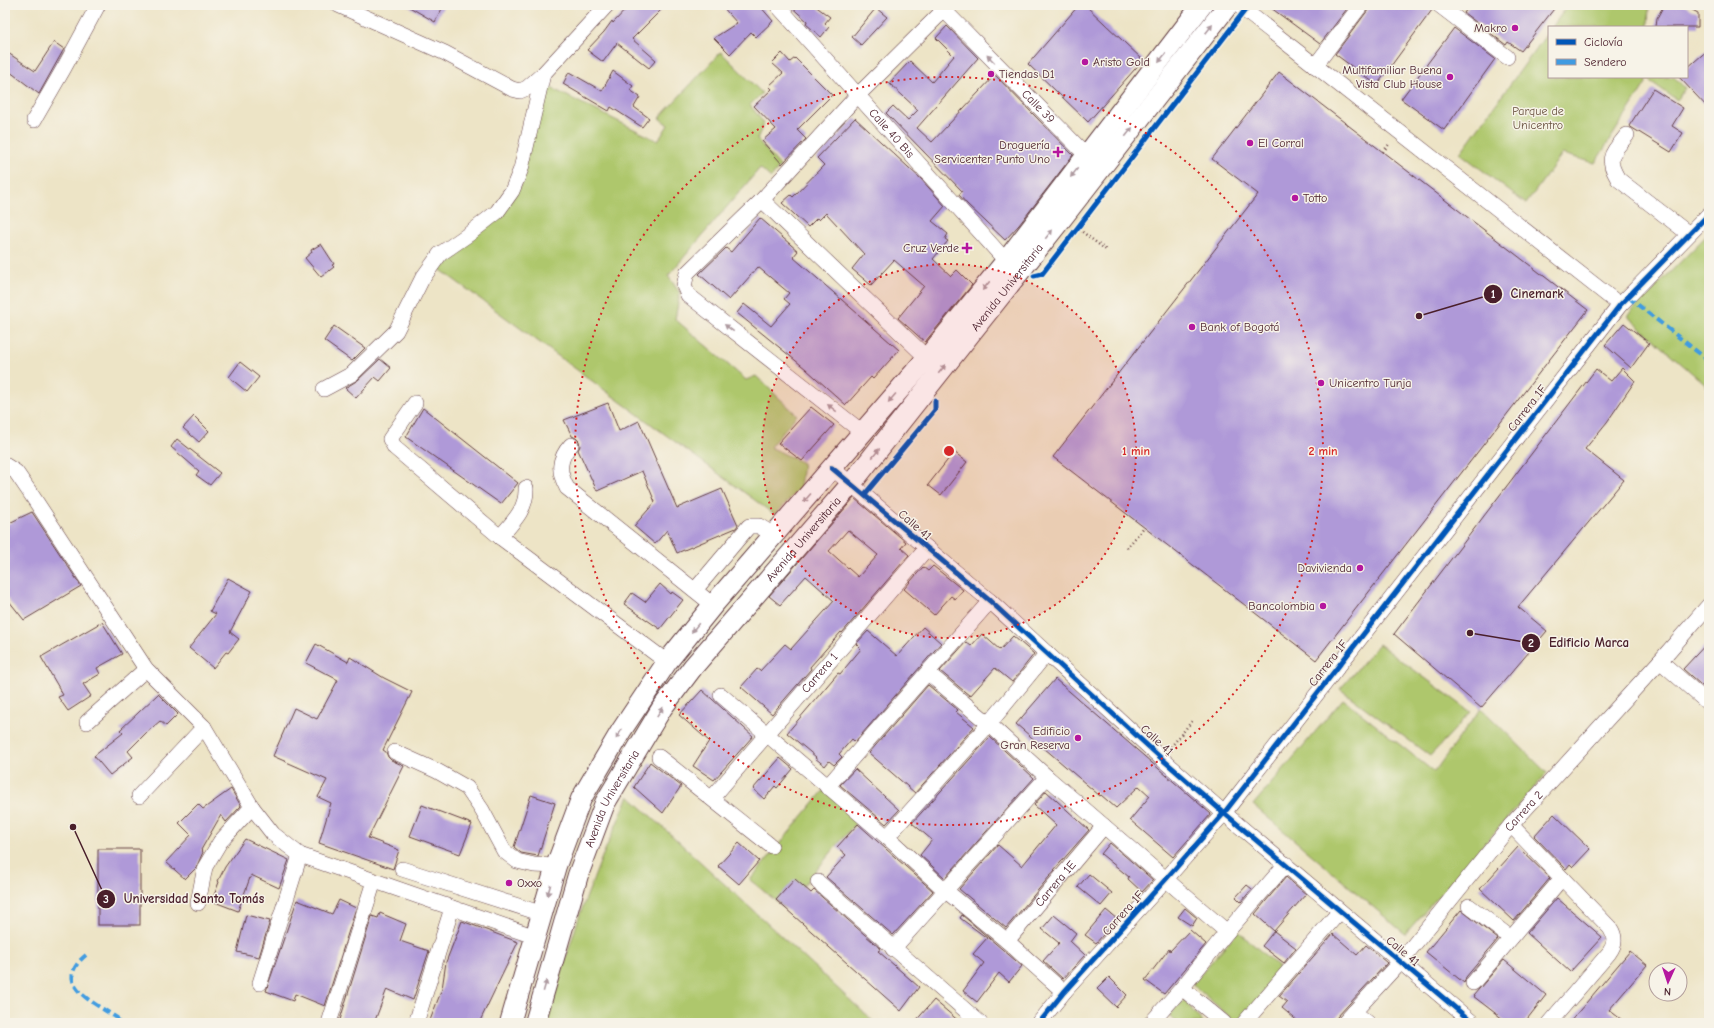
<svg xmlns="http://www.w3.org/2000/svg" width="1714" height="1028" font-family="'Comic Neue',sans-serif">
	<rect width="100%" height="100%" fill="#f7f3e8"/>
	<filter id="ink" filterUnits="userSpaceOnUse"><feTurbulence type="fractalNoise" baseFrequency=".025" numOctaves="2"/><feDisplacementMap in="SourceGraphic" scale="8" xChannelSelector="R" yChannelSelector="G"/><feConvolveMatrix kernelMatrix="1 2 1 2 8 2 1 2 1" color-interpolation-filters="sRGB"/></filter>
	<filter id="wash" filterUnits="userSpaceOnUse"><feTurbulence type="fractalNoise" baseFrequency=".012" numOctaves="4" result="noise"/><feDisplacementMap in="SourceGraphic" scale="16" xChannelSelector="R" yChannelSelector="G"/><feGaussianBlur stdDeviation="0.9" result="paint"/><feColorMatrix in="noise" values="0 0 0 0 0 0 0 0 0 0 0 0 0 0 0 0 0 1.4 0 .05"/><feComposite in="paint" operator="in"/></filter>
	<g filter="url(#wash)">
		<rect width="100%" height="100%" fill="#ede4c6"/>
		<g fill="#aec76c" stroke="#7c734c">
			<polygon points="1568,5 1649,5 1648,27 1552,27"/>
			<polygon points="1549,31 1549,77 1646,77 1646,83 1595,163 1562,154 1526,204 1460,153"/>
			<polygon points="721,52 762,93 750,105 764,123 757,139 780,166 771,178 760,168 668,276 680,293 675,319 746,380 756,376 797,415 770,447 803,463 800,488 775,515 438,268 447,255 520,187 543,84 658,141 668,125 659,118"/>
			<polygon points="1648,77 1674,77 1685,88 1677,100 1647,79"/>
			<polygon points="1709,233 1709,388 1627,316"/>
			<polygon points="1379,644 1471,712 1430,756 1340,689"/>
			<polygon points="1343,699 1434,772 1481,708 1547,773 1405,934 1253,805"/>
			<polygon points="824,790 859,819 785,908 750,880"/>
			<polygon points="629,796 875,1023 545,1023 580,914 602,857"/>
			<polygon points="1238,931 1283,971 1237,1023 1192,984"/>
			<polygon points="1184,1000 1203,1023 1177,1023 1169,1015"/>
		</g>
		<g id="blocks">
			<g fill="#af99d8" fill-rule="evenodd">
				<polygon points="406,5 444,5 435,22"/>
				<polygon points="630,5 666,5 632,39 656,60 649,68 617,43 603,62 587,50 604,32 612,21 613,23"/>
				<polygon points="721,5 759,5 773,21 756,37 751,32 730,54 714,38 737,23"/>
				<polygon points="789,5 814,5 830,17 825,23 829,27 821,37 806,24 807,21"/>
				<polygon points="1079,5 1085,5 1143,60 1088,122 1028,64"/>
				<polygon points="1267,5 1350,5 1320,44"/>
				<polygon points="1370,5 1430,5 1432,10 1377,85 1335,54 1368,10"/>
				<polygon points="1470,5 1557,5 1521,51 1508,42 1506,45 1464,13"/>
				<polygon points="1664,5 1683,5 1698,13 1698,27 1656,27 1657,18"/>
				<polygon points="876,8 887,17 861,45 852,37"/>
				<polygon points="947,26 978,58 917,128 932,142 995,75 1073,155 1019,225 1005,240 967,204 959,195 962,191 886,113 893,106 908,120 918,110 889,83 910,61 932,82 954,56 936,38"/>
				<polygon points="1454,28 1495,59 1444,130 1401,99"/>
				<polygon points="54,42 64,49 39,94 5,68 5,51 35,71"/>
				<polygon points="1709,49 1709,109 1679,77 1687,77 1687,68"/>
				<polygon points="782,53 790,62 795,58 832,95 797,130 806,139 782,164 762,141 776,129 754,106 772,89 769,86 783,73 772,63"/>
				<polygon points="613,71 633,86 630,90 640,97 634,107 649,118 642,127 611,107 609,111 563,84 569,72 602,91"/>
				<polygon points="1279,72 1588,310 1316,660 1053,457 1258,194 1212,159"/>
				<polygon points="1653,89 1683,108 1672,126 1683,133 1671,152 1629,126"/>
				<polygon points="855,118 921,179 945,206 932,221 948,234 945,239 948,241 933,259 951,276 957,270 972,285 925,342 898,318 924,286 894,260 871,285 852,269 864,254 826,213 819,220 817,218 808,227 782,203 791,195 793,197 824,165 817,158"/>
				<polygon points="760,218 798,251 793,257 899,350 873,379 871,377 846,405 806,369 737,313 744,304 771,326 790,304 784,299 789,293 758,267 729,300 699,274 726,248 731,252"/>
				<polygon points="321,244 334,264 332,265 334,267 321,277 305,258 312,252 311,250"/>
				<polygon points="1624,323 1649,343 1631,368 1605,345"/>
				<polygon points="334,326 365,348 352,361 324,341"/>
				<polygon points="380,359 391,368 380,381 375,377 356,398 345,388 358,380"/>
				<polygon points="240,362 259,377 247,392 229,377"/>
				<polygon points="1622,368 1635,381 1607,422 1585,449 1624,480 1518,607 1547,631 1481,708 1394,634 1596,369 1611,381"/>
				<polygon points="608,403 619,431 639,421 677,508 722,489 738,525 736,528 677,553 667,530 655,544 634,526 655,502 642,471 597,491 578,450 580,446 579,441 576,438 572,436 564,420"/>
				<polygon points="811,407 834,425 802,461 778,443"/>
				<polygon points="423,408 518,483 501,504 406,437"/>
				<polygon points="194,416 209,431 199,442 183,428"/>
				<polygon points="177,439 220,473 210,485 196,475 199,471 171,447"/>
				<polygon points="954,452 967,462 941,495 928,485"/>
				<path d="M854 498 906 542 901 548 909 555 842 633 841 632 810 667 811 669 772 714 741 687 757 669 760 671 785 644 791 649 834 601 806 576 780 605 769 596ZM848 530 878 555 858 577 829 551Z"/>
				<polygon points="32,512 81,586 24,620 5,596 5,525"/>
				<polygon points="933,566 963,590 955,599 951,596 934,615 904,589 923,567 928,571"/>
				<polygon points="228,578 252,591 230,632 239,639 228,653 226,652 213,668 189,648 216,614 210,611"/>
				<polygon points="660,584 671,594 672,592 683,600 660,629 624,604 632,593 645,602"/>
				<polygon points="102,622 122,654 97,668 100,674 83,684 91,696 68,711 58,697 63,695 41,657"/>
				<polygon points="923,627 941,643 855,742 852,739 839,754 842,757 834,765 829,761 825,766 815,758 816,757 787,733 838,673 840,674 861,649 856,644 868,631 897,656"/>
				<polygon points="982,634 1000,650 1013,636 1034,654 1012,682 995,668 970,696 940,671 966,642 971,646"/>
				<polygon points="1709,641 1709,692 1683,669"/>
				<polygon points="316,644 348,662 350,657 384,678 412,692 383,750 386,752 388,757 391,760 404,766 368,838 399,850 393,869 319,843 331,803 318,797 327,780 273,756 294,708 317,719 338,680 306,663"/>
				<polygon points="1055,679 1211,814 1173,857 1130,820 1150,796 1139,786 1116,808 1101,795 1100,796 1016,724"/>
				<polygon points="928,685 958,710 956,712 974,727 915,793 869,753"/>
				<polygon points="702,690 753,736 714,780 693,766 709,741 679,715"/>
				<polygon points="158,694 178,714 166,726 160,721 146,733 128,751 133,757 110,775 94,756 123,733 120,730"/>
				<polygon points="990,737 1034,778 945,878 920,855 932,840 912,823"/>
				<polygon points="780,758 793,769 777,788 775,786 764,799 753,789"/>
				<polygon points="650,762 681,786 663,813 634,787"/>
				<polygon points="855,769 899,810 886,824 840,785"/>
				<polygon points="231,789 241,806 226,822 221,815 201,850 203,852 196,868 185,879 166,862 191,835 179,823 198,804 203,809"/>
				<polygon points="1046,791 1089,830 1054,870 1055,870 1006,928 959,889 998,845 1022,866 1056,825 1034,805"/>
				<polygon points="531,795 555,803 538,856 521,853 514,847"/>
				<polygon points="422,805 472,824 460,854 410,836"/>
				<polygon points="1554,814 1590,849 1573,867 1570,864 1566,869 1534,836"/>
				<polygon points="858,824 933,891 893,935 826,877 846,855 837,847"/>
				<polygon points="245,839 289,860 279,888 251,875 238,911 212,901 219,882 218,881 225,867"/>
				<polygon points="739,843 759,861 739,884 718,866"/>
				<polygon points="1110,843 1153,880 1142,892 1128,879 1129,877 1101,854"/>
				<polygon points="1518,847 1550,878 1514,921 1480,889"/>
				<rect x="98" y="849" width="42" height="76"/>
				<polygon points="1089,874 1112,893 1101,906 1078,887"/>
				<polygon points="1286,877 1306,894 1274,931 1255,914"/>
				<polygon points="795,879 811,893 814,890 881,949 878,951 919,987 901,1011 776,900"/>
				<polygon points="1247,885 1252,889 1241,902 1236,897"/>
				<polygon points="1557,898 1602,937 1570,972 1527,933"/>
				<polygon points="297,900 332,914 339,900 356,908 325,1006 295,994 293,1001 266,991"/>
				<polygon points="1185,908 1197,918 1192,926 1178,917"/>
				<polygon points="1106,910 1117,919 1096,943 1085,935"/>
				<polygon points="1461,910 1498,939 1466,977 1464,983 1426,952"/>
				<polygon points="380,913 406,924 400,941 429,951 413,1000 387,989 374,1023 339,1023 372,916 378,918"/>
				<polygon points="246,915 270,921 259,957 237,952"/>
				<polygon points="962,915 1022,966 1009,982 999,973 977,1002 963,991 984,963 973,954 987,938 960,918"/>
				<polygon points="1054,915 1076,933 1070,941 1085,955 1063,979 1043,961 1059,943 1042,929"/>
				<polygon points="462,921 518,942 479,1023 429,1023 442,989 446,962"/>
				<polygon points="1190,930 1206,944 1164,994 1145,980 1169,949 1170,951"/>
				<polygon points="1274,931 1296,948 1284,963 1262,946"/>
				<polygon points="1333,934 1357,955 1366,945 1387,963 1337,1017 1335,1023 1300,1023 1282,1008 1287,1002 1279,996"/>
				<polygon points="1630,951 1647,965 1609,1010 1626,1023 1569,1023"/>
				<polygon points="1504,960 1546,995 1524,1023 1508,1023 1473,996"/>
				<polygon points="1109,977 1127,995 1116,1007 1097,989"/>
				<polygon points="934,1000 961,1023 914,1023"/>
			</g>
		</g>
	</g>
	<g filter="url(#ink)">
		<use href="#blocks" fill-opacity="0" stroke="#623d42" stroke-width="1"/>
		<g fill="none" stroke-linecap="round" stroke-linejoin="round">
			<defs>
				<g id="minor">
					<polyline points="338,5 445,53 512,89 520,91 527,88 543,74 607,5"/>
					<path id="s1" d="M777 5 1006 261"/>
					<path id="s2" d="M939 5 1087 156"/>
					<polyline points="1238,5 1620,305"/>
					<polyline points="1439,5 1507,57"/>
					<polyline points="1315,66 1361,5"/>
					<polyline points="34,120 64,68 98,5"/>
					<path d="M1627 135C1612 154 1605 157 1618 179L1689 234"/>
					<polyline points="762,200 927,358"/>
					<polyline points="324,389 352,374 396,331 422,279 440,254 469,234 497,212 512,191 521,169 543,74"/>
					<polyline points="415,403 390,439 395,448 500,537 667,662"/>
					<polyline points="862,432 688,295 684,286 687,273 762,200 857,96 949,5"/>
					<path d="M571 445C558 459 558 472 567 488L713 605"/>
					<polyline points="5,465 16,472 31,494 146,669 204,727 252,807 273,834 300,855 533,936 535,938"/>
					<polyline points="832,468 990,601 1161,758 1224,813 1473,1023"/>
					<path d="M500 537C513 522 527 509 526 488"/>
					<polyline points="695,590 749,526 759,526 774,535"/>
					<polyline points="1660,661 1709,704"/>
					<polyline points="928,673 989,724 1047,777 1227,932"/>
					<polyline points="721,695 887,837 946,891 1007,941 1064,992"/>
					<polyline points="87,722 146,669"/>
					<polyline points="395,752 437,771 467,788 482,810 504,851 517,861 534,865 556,866"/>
					<polyline points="659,757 771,846"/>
					<polyline points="827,787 990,601"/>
					<polyline points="139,796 204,727"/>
					<path id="s3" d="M712 798 927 548"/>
					<path d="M1511 825 1610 928C1616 937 1615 945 1609 953L1549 1023"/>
					<polyline points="887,837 989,724 1047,653"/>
					<polyline points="402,869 543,914"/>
					<polyline points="818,882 980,1023"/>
					<polyline points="198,903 205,867 220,842 252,807"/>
					<polyline points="1469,906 1511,938"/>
					<path id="s4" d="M1007 941 1104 826"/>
					<polyline points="893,949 1047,777"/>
					<polyline points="260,983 300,855"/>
					<polyline points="1473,983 1562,878"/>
					<polyline points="1182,988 1224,1023"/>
					<polyline points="1354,1012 1368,1023"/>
					<polyline points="329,1023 374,881"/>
					<polyline points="416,1023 452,908"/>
					<polyline points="1039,1023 1064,992 1166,879 1224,813 1620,305 1709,214"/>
					<polyline points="1151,1023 1182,988 1227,932 1286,864"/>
					<polyline points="1244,1023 1340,911"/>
					<path id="s5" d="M1344 1023 1400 962 1511 825 1660 661 1709 605"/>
				</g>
				<g id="major">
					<polyline points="510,1023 556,866 581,799 621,731 667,662 713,605 927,358 1006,261 1202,5"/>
					<path id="s6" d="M535 1023 578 875 605 803 662 708 693 667 851 484 1063 217 1228 5"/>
				</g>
			</defs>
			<use href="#minor" stroke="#623d42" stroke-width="16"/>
			<use href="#major" stroke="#623d42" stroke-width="22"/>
			<g stroke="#623d42" stroke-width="2.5" stroke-dasharray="1 3" stroke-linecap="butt">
				<polyline points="1383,152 1390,143"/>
				<polyline points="1076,227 1106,250"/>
				<polyline points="1127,548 1144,527"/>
				<polyline points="1171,747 1192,721"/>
			</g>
			<use href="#minor" stroke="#fff" stroke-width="15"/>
			<use href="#major" stroke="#fff" stroke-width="20"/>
			<g stroke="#409be1" stroke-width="4" stroke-dasharray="8 4" stroke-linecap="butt">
				<polyline points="1628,297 1709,361"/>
				<path d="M86 955C50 985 94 1002 117 1018L119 1023"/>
			</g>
			<defs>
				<g id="cycleway">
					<polyline points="1034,276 1042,274 1249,5"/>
					<polyline points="832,468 990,601 1161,758 1224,813 1473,1023"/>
					<polyline points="865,494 935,410 935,401"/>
					<polyline points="1039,1023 1064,992 1166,879 1224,813 1620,305 1709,214"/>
				</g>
			</defs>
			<use href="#cycleway" stroke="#f7f3e8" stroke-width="8"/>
			<use href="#cycleway" stroke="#0057b8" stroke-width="5"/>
		</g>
		<defs><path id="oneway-solid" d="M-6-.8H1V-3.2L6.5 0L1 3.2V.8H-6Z"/></defs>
		<g fill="#ae9aa0">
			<use href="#oneway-solid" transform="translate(1209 29) rotate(-52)"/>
			<use href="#oneway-solid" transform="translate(1162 58) rotate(127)"/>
			<use href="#oneway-solid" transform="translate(991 59) rotate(-135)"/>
			<use href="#oneway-solid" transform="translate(1129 132) rotate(-52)"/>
			<use href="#oneway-solid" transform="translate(1074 173) rotate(128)"/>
			<use href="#oneway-solid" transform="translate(1049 234) rotate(-52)"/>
			<use href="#oneway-solid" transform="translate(986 286) rotate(129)"/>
			<use href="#oneway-solid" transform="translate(729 328) rotate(-142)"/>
			<use href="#oneway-solid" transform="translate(942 369) rotate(-52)"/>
			<use href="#oneway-solid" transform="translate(892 398) rotate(131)"/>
			<use href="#oneway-solid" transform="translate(832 408) rotate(-142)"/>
			<use href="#oneway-solid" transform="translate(876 453) rotate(-51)"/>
			<use href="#oneway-solid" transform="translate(807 498) rotate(131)"/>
			<use href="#oneway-solid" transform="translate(695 628) rotate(129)"/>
			<use href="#oneway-solid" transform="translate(660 712) rotate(-58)"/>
			<use href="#oneway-solid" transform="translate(619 734) rotate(121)"/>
			<use href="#oneway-solid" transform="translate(549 890) rotate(106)"/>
			<use href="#oneway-solid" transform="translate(545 986) rotate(-74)"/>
		</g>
	</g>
	<circle cx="949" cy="451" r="187" fill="#d62828" fill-opacity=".12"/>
	<g fill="none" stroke="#d62828" stroke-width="2" stroke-dasharray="2 4">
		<circle cx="949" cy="451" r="187"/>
		<circle cx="949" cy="451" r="374"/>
	</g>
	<g fill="#b5179e" stroke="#f7f3e8" stroke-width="1.5">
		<circle cx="1515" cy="28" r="4"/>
		<circle cx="1085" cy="62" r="4"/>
		<circle cx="991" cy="74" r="4"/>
		<circle cx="1450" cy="77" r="4"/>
		<circle cx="1250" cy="143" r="4"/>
		<path d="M1056 146h4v4h4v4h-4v4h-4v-4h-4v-4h4z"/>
		<circle cx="1295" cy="198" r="4"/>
		<path d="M965 242h4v4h4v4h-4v4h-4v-4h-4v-4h4z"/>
		<circle cx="1192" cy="327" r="4"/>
		<circle cx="1321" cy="383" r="4"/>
		<circle cx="1360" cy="568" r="4"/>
		<circle cx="1323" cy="606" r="4"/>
		<circle cx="1078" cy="738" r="4"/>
		<circle cx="509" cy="883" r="4"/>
	</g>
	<g text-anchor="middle" stroke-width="3" stroke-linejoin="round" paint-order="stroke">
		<g font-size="12" fill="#4a1f2b" stroke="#f7f3e8" text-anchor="end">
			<text x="1507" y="32">Makro</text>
			<text x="1093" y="66" text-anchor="start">Aristo Gold</text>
			<text x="1442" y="74">Multifamiliar Buena<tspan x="1442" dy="14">Vista Club House</tspan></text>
			<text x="999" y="78" text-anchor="start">Tiendas D1</text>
			<text x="1258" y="147" text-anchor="start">El Corral</text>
			<text x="1050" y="149">Droguería<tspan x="1050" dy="14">Servicenter Punto Uno</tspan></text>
			<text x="1303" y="202" text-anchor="start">Totto</text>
			<text x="959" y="252">Cruz Verde</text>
			<text x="1200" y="331" text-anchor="start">Bank of Bogotá</text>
			<text x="1329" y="387" text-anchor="start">Unicentro Tunja</text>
			<text x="1352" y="572">Davivienda</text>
			<text x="1315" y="610">Bancolombia</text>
			<text x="1070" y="735">Edificio<tspan x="1070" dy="14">Gran Reserva</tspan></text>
			<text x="517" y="887" text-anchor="start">Oxxo</text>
		</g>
		<g font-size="12" fill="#4a1f2b" stroke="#f7f3e8">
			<text dy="4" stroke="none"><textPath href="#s2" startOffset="142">Calle 39</textPath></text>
			<text dy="4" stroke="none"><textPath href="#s1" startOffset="172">Calle 40 Bis</textPath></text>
			<text dy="4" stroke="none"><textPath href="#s6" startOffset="886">Avenida Universitaria</textPath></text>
			<text transform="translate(1527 408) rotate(-52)" y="4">Carrera 1F</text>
			<text transform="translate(915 525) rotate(41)" y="4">Calle 41</text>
			<text dy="4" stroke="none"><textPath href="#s6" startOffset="562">Avenida Universitaria</textPath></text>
			<text transform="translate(1328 663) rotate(-52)" y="4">Carrera 1F</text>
			<text dy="4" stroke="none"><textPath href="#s3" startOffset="165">Carrera 1</textPath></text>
			<text transform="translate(1157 740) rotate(42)" y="4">Calle 41</text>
			<text dy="4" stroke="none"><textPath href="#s6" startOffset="238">Avenida Universitaria</textPath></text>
			<text dy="4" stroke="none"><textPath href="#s5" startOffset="278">Carrera 2</textPath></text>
			<text dy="4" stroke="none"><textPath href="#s4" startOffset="75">Carrera 1E</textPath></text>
			<text transform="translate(1123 913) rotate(-48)" y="4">Carrera 1F</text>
			<text transform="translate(1403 951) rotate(40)" y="4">Calle 41</text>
		</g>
		<g font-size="12" fill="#68513e" stroke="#f7f3e8">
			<text x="1538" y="115">Parque de<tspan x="1538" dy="14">Unicentro</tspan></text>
		</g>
	</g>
	<circle cx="949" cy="451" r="6" fill="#d62828" stroke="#f7f3e8" stroke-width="2"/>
	<g font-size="12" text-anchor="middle" font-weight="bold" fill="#d62828" stroke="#f7f3e8" stroke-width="3" stroke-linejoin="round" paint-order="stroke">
		<text x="1136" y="455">1 min</text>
		<text x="1323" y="455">2 min</text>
	</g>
	<path fill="none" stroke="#4a1f2b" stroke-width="1.5" d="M1419 316L1493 294M1470 633L1531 643M73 827L106 899"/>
	<g fill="#4a1f2b" stroke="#f7f3e8" stroke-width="1.5">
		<circle cx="1419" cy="316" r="4"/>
		<circle cx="1470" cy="633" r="4"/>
		<circle cx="73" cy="827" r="4"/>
		<circle cx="1493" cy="294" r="10"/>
		<circle cx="1531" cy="643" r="10"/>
		<circle cx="106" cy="899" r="10"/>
	</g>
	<g font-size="12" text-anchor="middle" font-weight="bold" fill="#fff">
		<text x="1493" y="298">1</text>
		<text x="1531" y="647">2</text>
		<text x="106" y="903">3</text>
	</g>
	<g font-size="13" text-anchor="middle" font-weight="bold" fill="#4a1f2b" stroke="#f7f3e8" stroke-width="3" stroke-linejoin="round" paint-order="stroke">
		<text x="1537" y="298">Cinemark</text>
		<text x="1589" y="647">Edificio Marca</text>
		<text x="194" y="903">Universidad Santo Tomás</text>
	</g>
	<rect width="1714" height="1028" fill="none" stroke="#f7f3e8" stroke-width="20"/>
	<rect x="1548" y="26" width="140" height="52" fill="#f7f3e8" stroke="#b29e9c"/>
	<rect x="1556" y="39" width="20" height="6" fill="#0057b8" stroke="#b29e9c"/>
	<text x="1584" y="46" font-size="12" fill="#4a1f2b">Ciclovía</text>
	<rect x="1556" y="59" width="20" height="6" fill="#409be1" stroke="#b29e9c"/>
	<text x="1584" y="66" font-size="12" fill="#4a1f2b">Sendero</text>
	<g transform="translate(1668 982) rotate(183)"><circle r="19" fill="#f7f3e8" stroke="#b29e9c"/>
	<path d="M0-3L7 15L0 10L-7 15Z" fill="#b5179e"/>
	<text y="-6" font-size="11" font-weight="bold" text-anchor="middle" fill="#4a1f2b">N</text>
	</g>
</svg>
